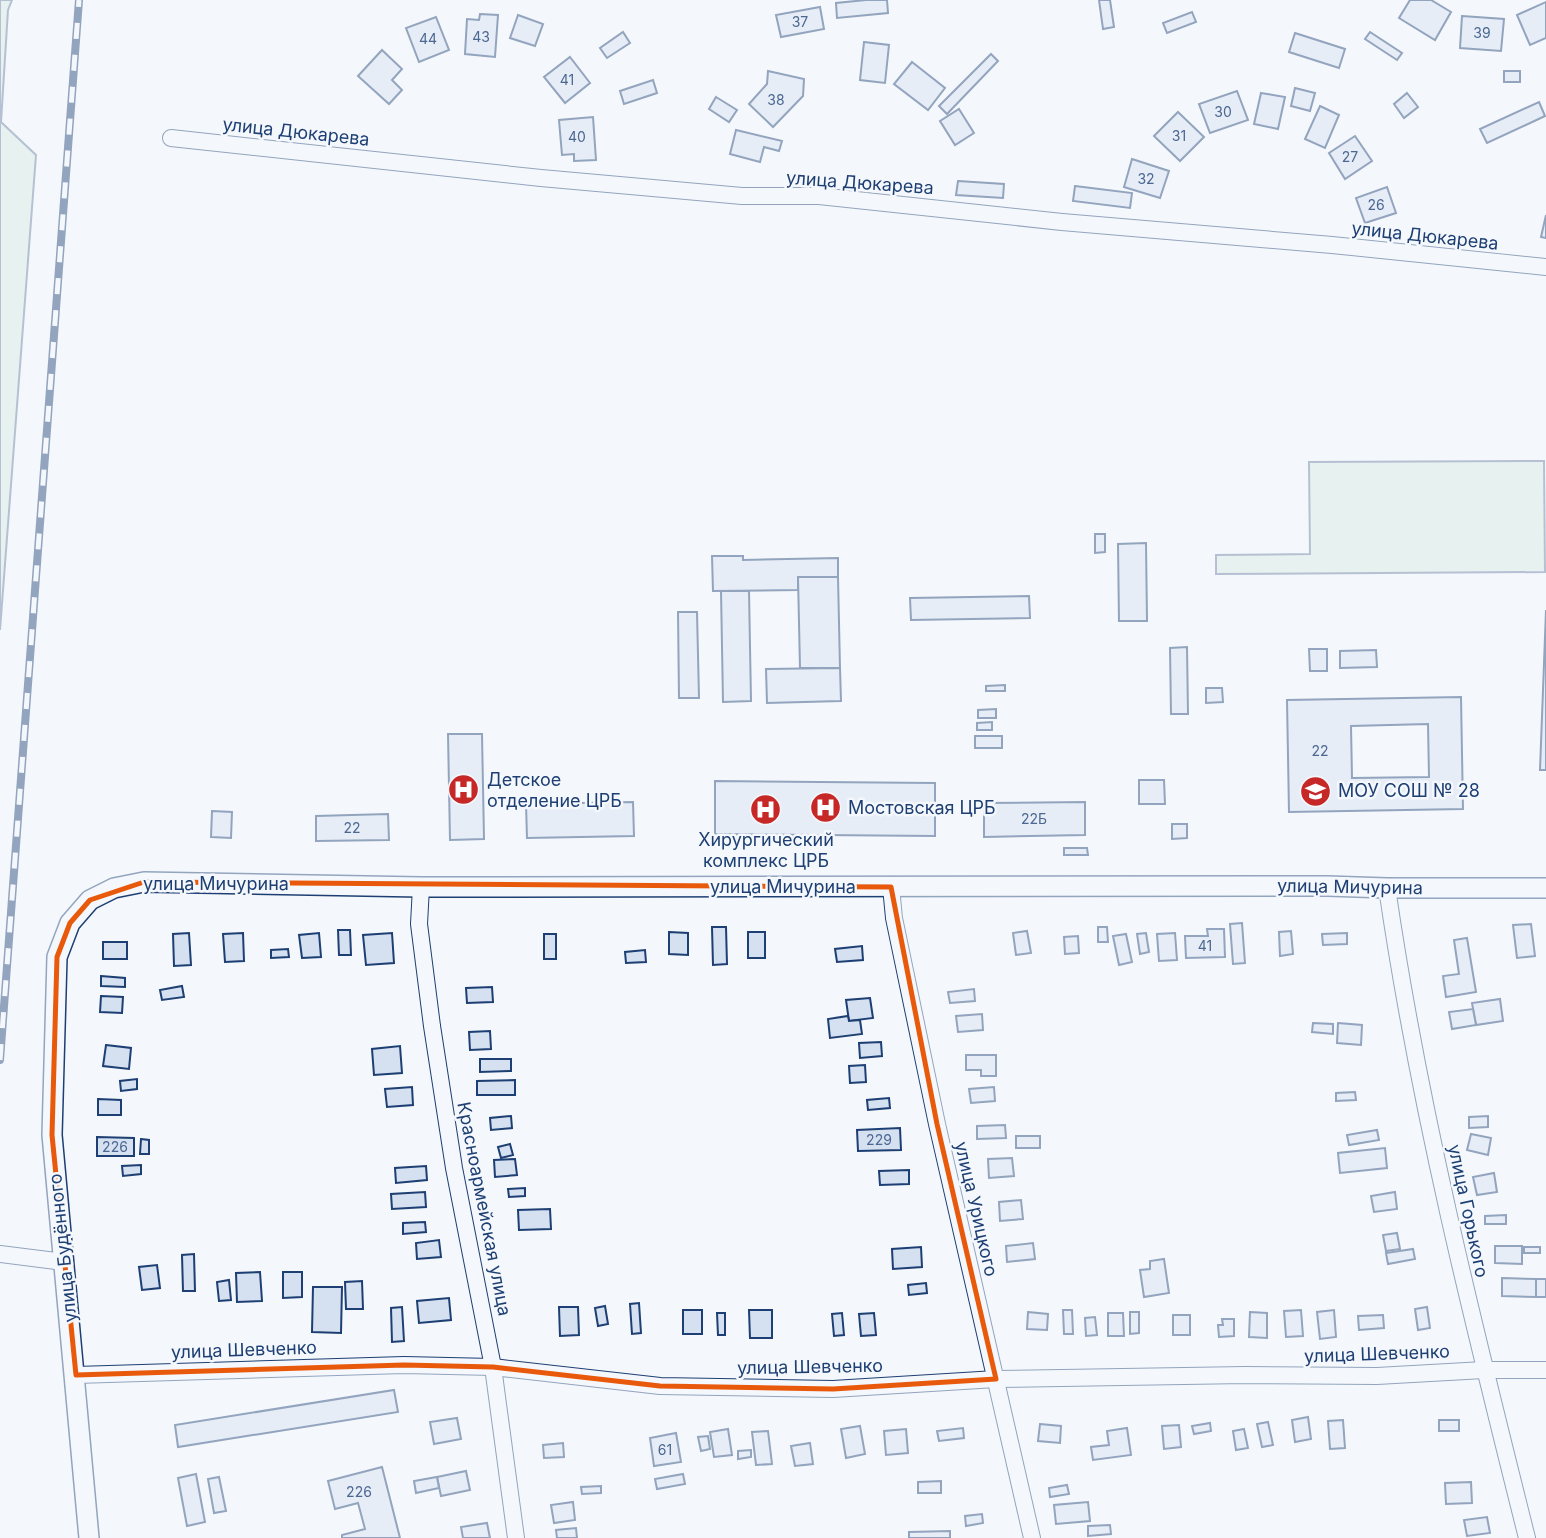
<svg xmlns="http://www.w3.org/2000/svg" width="1546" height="1538" font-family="Inter,sans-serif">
	<rect width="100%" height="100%" fill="#f4f7fb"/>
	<g fill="#d7e8df" stroke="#687fa3" stroke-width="2">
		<polygon points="0,0 12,0 8,10 1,122 36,155 0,630"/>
		<polygon points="1544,461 1545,572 1216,574 1216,555 1310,554 1309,462"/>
	</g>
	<g fill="#d5e0f0" stroke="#1d3f73" stroke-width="2" fill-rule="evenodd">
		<polygon points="866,0 887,0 888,13 837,18 836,3"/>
		<polygon points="1099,0 1110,0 1114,27 1103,29"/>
		<polygon points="1410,0 1431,0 1451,12 1435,40 1399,18"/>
		<polygon points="1546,2 1546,38 1530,45 1517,15"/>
		<polygon points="820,7 824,29 781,37 776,15"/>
		<polygon points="1192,12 1196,22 1167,33 1163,23"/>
		<polygon points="480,14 498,15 495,57 465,54 467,19 479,20"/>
		<polygon points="518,15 543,24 535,46 510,38"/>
		<polygon points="1462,16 1504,19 1501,51 1460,48"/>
		<polygon points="436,17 449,50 419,62 406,28"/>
		<polygon points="623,32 630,43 607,58 600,48"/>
		<polygon points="1370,32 1402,53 1397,60 1365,39"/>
		<polygon points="1295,33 1345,49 1339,68 1289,52"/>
		<polygon points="864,42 889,45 885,83 860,80"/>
		<polygon points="382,50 402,69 392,80 402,90 389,104 358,76"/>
		<polygon points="991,54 998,61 947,114 939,106"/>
		<polygon points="570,57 590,83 565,103 544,77"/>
		<polygon points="912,62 945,88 928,110 894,84"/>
		<polygon points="768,71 804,79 803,96 773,127 749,104 767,84"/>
		<rect x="1504" y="71" width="16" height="11"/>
		<polygon points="653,80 657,93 624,104 620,91"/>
		<polygon points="1295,88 1315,93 1310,111 1291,106"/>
		<polygon points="1237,91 1248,120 1210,133 1199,104"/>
		<polygon points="1261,93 1285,97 1278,129 1254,124"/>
		<polygon points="1407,93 1418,107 1404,118 1394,104"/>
		<polygon points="716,97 737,110 729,122 709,109"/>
		<polygon points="1539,102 1545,116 1487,143 1480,129"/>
		<polygon points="1320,106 1339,115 1325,148 1305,139"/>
		<polygon points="959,109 974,133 955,145 940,121"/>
		<polygon points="1178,112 1204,137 1180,161 1154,136"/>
		<polygon points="593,117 596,160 574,161 574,154 562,155 559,120"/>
		<polygon points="736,130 782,141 779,151 764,147 760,162 730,154"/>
		<polygon points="1355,136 1372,161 1345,179 1329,153"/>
		<polygon points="1132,159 1169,171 1160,198 1124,187"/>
		<polygon points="958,181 1004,184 1003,198 956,195"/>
		<polygon points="1075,186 1132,193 1130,208 1073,201"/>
		<polygon points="1387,187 1396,213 1365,223 1356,198"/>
		<polygon points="1546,215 1546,238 1541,237"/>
		<polygon points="1095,534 1105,534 1105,552 1095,553"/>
		<polygon points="1146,543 1147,621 1119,621 1118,544"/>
		<polygon points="712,556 743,556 743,560 838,558 838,577 798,577 798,590 713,591"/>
		<polygon points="798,577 838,577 840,668 800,668"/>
		<polygon points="721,591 749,591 751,701 723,702"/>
		<polygon points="1029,596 1030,618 911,620 910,598"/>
		<polygon points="1546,610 1546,770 1540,770"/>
		<polygon points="678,612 697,612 699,698 679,698"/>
		<polygon points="1187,647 1188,714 1171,714 1170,648"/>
		<polygon points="1309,649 1327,649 1327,671 1310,671"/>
		<polygon points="1376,650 1377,667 1340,668 1340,651"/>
		<polygon points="840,668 841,701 767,703 766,669"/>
		<polygon points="1005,685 1005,691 986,691 986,686"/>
		<polygon points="1206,688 1222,688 1223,702 1206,703"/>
		<path d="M1461 697 1463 809 1289 812 1287 700ZM1428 724 1429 777 1352 778 1351 726Z"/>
		<polygon points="996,709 996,718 978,718 978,710"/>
		<polygon points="992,722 992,730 977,730 977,723"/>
		<polygon points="448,734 482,734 484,839 450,840"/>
		<rect x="975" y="736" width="27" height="12"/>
		<polygon points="1139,780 1164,780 1165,804 1139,804"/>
		<polygon points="715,781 935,783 935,836 715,834"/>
		<polygon points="633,802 634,836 527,838 526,804"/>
		<polygon points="1085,802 1085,835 984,837 984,803"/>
		<polygon points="212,811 232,812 231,838 211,837"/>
		<polygon points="388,814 389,840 316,841 316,816"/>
		<polygon points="1172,824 1187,824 1187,838 1172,839"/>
		<polygon points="1064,848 1087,848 1088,855 1064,855"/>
		<polygon points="1242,923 1245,963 1233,964 1230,924"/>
		<polygon points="1531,924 1535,956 1517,958 1513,925"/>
		<polygon points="712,927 726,927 727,964 713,965"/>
		<polygon points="1098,927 1107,927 1108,942 1098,942"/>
		<polygon points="1207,929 1224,929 1225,957 1186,958 1185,936 1208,936"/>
		<polygon points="338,930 350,930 351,955 339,955"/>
		<polygon points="1027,931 1031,953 1016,955 1013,933"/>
		<polygon points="1291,931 1293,954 1280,956 1279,932"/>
		<polygon points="669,932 688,933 688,955 669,954"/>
		<rect x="748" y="932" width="17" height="26"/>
		<polygon points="189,933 191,965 174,966 173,934"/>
		<polygon points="243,933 244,961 225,962 223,934"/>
		<polygon points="319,933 321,957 302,958 299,935"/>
		<polygon points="392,933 394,963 366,965 363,935"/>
		<polygon points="1146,933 1149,952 1140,954 1137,934"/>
		<polygon points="1175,933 1177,960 1159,961 1157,934"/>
		<polygon points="1347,933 1347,944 1323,945 1322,934"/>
		<rect x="544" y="934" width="12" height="25"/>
		<polygon points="1126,934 1132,962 1119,965 1113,936"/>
		<polygon points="1078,936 1079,953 1065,954 1064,937"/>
		<polygon points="1467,938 1476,992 1446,997 1443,976 1459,974 1454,940"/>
		<rect x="103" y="942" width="24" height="17"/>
		<polygon points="862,946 863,960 837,962 835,949"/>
		<polygon points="288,949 289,957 271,958 271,950"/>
		<polygon points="645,950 646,962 626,963 625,952"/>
		<polygon points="101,976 125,978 125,987 101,986"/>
		<polygon points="182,986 184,997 162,1000 160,990"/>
		<polygon points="492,987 493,1002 467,1003 466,988"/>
		<polygon points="974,989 975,1001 950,1003 948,992"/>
		<polygon points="101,996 123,997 122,1013 100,1012"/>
		<polygon points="870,998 873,1018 849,1021 846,1000"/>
		<polygon points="1500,999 1503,1021 1476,1025 1472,1003"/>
		<polygon points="1473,1009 1476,1025 1452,1029 1449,1012"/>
		<polygon points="982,1014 983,1030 958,1032 956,1016"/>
		<polygon points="848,1016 849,1021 860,1020 862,1034 830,1038 828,1019"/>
		<polygon points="1313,1023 1333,1024 1333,1034 1312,1032"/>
		<polygon points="1338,1023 1362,1025 1361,1045 1337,1043"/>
		<polygon points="490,1031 491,1049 470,1050 469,1032"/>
		<polygon points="881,1042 882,1056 860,1058 859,1043"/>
		<polygon points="106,1045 131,1048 129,1069 103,1066"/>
		<polygon points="400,1046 402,1073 374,1075 372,1049"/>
		<polygon points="966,1055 996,1055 996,1076 981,1076 981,1070 966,1070"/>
		<polygon points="480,1059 511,1059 511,1071 480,1072"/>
		<polygon points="865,1065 866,1082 850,1083 849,1066"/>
		<polygon points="137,1079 137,1089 121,1091 120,1081"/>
		<polygon points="515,1080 515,1095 477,1095 477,1081"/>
		<polygon points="412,1087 413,1105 387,1107 385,1089"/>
		<polygon points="994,1087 995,1101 971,1103 969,1089"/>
		<polygon points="1355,1092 1356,1100 1336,1101 1336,1093"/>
		<polygon points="889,1098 890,1108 868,1110 867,1100"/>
		<polygon points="98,1099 121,1100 121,1115 98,1115"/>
		<polygon points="511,1116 512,1128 491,1130 490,1118"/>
		<polygon points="1488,1116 1488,1127 1469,1128 1469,1117"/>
		<polygon points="1005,1125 1006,1138 977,1139 977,1126"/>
		<polygon points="900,1128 901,1150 858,1151 857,1130"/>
		<polygon points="1377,1130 1379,1140 1349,1145 1347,1135"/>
		<polygon points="1471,1134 1491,1138 1488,1155 1467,1150"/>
		<rect x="1016" y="1136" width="24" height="12"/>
		<polygon points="97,1137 134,1138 134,1156 97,1156"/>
		<polygon points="141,1139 149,1140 149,1154 140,1154"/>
		<polygon points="510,1144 513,1155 501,1158 498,1147"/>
		<polygon points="1385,1148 1387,1168 1340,1173 1338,1153"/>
		<polygon points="1012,1158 1014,1176 989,1178 988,1159"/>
		<polygon points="515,1159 517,1175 495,1177 494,1160"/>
		<polygon points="141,1165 141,1174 123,1176 122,1166"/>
		<polygon points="426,1166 427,1180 396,1183 395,1168"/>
		<polygon points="909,1170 909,1184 880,1185 879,1171"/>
		<polygon points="1494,1173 1497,1192 1477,1195 1473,1177"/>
		<polygon points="525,1188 525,1196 509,1197 508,1189"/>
		<polygon points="425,1192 426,1207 392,1209 391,1194"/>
		<polygon points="1395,1192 1397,1209 1374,1212 1371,1196"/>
		<polygon points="1021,1200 1023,1219 1000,1221 999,1202"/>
		<polygon points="550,1209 551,1229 519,1230 518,1210"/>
		<polygon points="1506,1215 1506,1224 1485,1224 1485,1216"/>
		<polygon points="425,1222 426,1232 403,1234 403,1223"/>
		<polygon points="1397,1233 1400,1249 1386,1251 1383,1235"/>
		<polygon points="439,1240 441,1257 417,1259 416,1243"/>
		<polygon points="1033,1243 1035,1259 1007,1262 1006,1246"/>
		<polygon points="1495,1246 1522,1246 1522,1264 1495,1263"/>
		<polygon points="921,1247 922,1267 893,1269 892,1249"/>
		<rect x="1524" y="1247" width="16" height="6"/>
		<polygon points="1413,1249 1415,1259 1388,1264 1386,1253"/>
		<polygon points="194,1254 195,1291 183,1291 182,1255"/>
		<polygon points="1164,1259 1169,1293 1144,1297 1140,1270 1150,1269 1150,1261"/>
		<polygon points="157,1265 160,1288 142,1290 139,1267"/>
		<polygon points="260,1272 262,1301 237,1302 236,1273"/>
		<polygon points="283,1272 302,1272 302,1297 283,1298"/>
		<polygon points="1502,1278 1536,1279 1536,1297 1502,1296"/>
		<rect x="1536" y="1279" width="10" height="18"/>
		<polygon points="229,1280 231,1300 219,1301 217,1282"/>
		<polygon points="362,1281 363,1309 346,1309 345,1282"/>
		<polygon points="926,1283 927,1293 909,1295 908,1285"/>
		<polygon points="313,1287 342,1287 341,1333 312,1332"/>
		<polygon points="449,1298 451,1320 419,1323 417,1301"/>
		<polygon points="639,1303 641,1333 632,1334 630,1304"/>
		<polygon points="605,1306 608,1324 598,1326 595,1308"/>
		<polygon points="402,1307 404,1341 392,1342 391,1308"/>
		<polygon points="559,1307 578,1307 579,1335 560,1336"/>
		<polygon points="1427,1307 1430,1328 1418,1330 1415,1309"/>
		<rect x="683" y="1310" width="19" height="24"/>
		<polygon points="749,1310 772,1310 772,1338 750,1338"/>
		<polygon points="1063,1310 1072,1310 1073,1334 1064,1334"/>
		<polygon points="1301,1310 1303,1336 1286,1337 1284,1311"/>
		<polygon points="1334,1310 1336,1337 1320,1339 1317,1312"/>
		<polygon points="1028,1312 1048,1314 1047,1330 1027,1329"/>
		<polygon points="1130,1312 1139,1312 1139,1333 1130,1334"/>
		<polygon points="1250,1312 1267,1313 1267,1338 1249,1337"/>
		<polygon points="717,1313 725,1313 725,1335 718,1335"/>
		<polygon points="842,1313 844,1335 834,1336 832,1314"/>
		<polygon points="874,1313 876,1335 861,1336 859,1314"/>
		<polygon points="1108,1313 1123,1313 1124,1336 1108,1336"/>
		<rect x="1173" y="1315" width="17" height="20"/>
		<polygon points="1383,1315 1384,1328 1359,1330 1358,1316"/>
		<polygon points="1095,1317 1097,1335 1086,1336 1085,1318"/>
		<polygon points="1222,1319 1234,1319 1234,1336 1219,1337 1218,1325 1223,1325"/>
		<polygon points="394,1390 398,1412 178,1447 175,1425"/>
		<polygon points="1308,1417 1311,1439 1295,1442 1292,1420"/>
		<polygon points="457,1418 461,1439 434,1444 430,1422"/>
		<polygon points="1343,1420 1345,1448 1330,1449 1328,1421"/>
		<rect x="1439" y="1420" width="20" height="11"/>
		<polygon points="1268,1422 1273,1445 1262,1447 1257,1424"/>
		<polygon points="1210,1423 1211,1431 1194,1434 1192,1426"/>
		<polygon points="1040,1424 1061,1426 1060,1443 1038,1441"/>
		<polygon points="1179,1425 1181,1447 1164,1449 1162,1426"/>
		<polygon points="860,1426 865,1454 846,1458 841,1429"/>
		<polygon points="963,1428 964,1438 939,1441 937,1431"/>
		<polygon points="1127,1428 1131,1455 1093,1460 1091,1447 1109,1445 1107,1431"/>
		<polygon points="728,1429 732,1455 714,1457 710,1432"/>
		<polygon points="906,1429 908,1453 886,1455 884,1431"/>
		<polygon points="1244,1429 1248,1448 1236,1450 1233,1431"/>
		<polygon points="768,1431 772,1464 756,1465 752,1432"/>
		<polygon points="676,1433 681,1462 654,1466 650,1438"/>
		<polygon points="708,1436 710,1449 701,1451 698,1437"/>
		<polygon points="563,1443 564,1457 544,1458 543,1445"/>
		<polygon points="810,1443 813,1464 795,1466 791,1446"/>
		<polygon points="751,1450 751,1457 738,1459 738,1451"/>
		<polygon points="382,1467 400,1538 342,1538 342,1535 365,1529 358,1503 335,1509 328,1481"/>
		<polygon points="466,1471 470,1490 441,1496 437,1477"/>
		<polygon points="196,1474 205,1522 187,1526 178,1478"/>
		<polygon points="683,1474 685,1484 657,1489 655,1479"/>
		<polygon points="219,1477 226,1511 214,1513 208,1479"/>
		<polygon points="437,1477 439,1488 416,1493 414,1481"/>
		<polygon points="941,1481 941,1493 918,1493 918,1482"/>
		<polygon points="1471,1482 1472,1503 1446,1504 1445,1483"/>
		<polygon points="1067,1485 1069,1494 1050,1497 1049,1488"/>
		<polygon points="601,1486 601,1493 582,1494 581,1487"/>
		<polygon points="573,1502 575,1520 554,1523 551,1505"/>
		<polygon points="1088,1502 1090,1521 1056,1524 1054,1505"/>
		<polygon points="982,1514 983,1523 966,1526 965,1516"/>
		<polygon points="1487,1517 1490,1533 1467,1536 1464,1520"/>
		<polygon points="487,1523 490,1538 463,1538 461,1527"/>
		<polygon points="1110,1525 1111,1534 1088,1536 1088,1526"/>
		<polygon points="576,1528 577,1538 557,1538 556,1530"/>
		<polygon points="950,1531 950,1538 909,1538 909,1532"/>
	</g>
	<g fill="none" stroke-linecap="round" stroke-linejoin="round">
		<defs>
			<g id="minor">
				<polyline points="171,138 541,178 742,196 819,196 1062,222 1332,245 1546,267"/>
				<polyline points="421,887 419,924 432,1026 454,1168 493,1367 516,1538"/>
				<polyline points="891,887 894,918 937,1124 1032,1538"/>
				<path d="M1387 888C1419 1108 1473 1323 1527 1538"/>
				<polyline points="0,1254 64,1262"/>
				<polyline points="76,1375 404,1365 493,1367 660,1386 833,1389 996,1379 1245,1375 1377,1376 1484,1370 1546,1370"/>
			</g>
			<polyline id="tertiary" points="89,1538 52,1135 57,957 70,923 90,900 114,888 144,882 421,887 1327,886 1387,888 1546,888"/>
		</defs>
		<use href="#minor" stroke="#1d3f73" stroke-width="18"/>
		<use href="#tertiary" stroke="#1d3f73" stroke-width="22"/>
		<use href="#minor" stroke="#f4f7fb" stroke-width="16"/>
		<use href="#tertiary" stroke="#f4f7fb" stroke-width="19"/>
		<defs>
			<polyline id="rail" points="0,1060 79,0"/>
		</defs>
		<use href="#rail" stroke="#1d3f73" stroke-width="8"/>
		<use href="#rail" stroke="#f4f7fb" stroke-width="5" stroke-dasharray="16" stroke-linecap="butt"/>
	</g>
	<path d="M0 0H1546V1538H0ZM144 882 891 887 937 1124 996 1379 833 1389 660 1386 493 1367 404 1365 76 1375 52 1135 57 957 70 923 90 900Z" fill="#f4f7fb" fill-opacity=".55" fill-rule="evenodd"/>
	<path fill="none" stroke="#e8590c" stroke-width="5" stroke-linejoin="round" d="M144 882 891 887 937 1124 996 1379 833 1389 660 1386 493 1367 404 1365 76 1375 52 1135 57 957 70 923 90 900Z"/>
	<defs>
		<symbol id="hospital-disc" viewBox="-11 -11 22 22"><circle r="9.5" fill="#c62828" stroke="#f4f7fb"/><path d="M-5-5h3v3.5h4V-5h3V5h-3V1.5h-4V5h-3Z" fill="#fff"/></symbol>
		<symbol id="school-disc" viewBox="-11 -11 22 22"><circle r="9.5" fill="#c62828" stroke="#f4f7fb"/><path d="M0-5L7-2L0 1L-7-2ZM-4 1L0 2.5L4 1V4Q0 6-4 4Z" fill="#fff"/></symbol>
	</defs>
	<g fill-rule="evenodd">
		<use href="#hospital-disc" x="446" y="772" width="35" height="35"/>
		<use href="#school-disc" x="1298" y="774" width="35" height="35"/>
		<use href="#hospital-disc" x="808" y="790" width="35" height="35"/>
		<use href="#hospital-disc" x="748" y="792" width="35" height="35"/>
	</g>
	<g text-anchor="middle" stroke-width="5" stroke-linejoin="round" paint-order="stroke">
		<g font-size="14" fill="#4b6792">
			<text x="800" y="27">37</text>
			<text x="1482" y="38">39</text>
			<text x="481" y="42">43</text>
			<text x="428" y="44">44</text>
			<text x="567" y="85">41</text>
			<text x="776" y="105">38</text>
			<text x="1223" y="117">30</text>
			<text x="1179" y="141">31</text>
			<text x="577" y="142">40</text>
			<text x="1350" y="162">27</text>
			<text x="1146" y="184">32</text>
			<text x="1376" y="210">26</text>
			<text x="1320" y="756">22</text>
			<text x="1034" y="824">22Б</text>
			<text x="352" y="833">22</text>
			<text x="1205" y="951">41</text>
			<text x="879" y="1145">229</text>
			<text x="115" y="1152">226</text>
			<text x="665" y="1455">61</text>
			<text x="359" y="1497">226</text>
		</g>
		<g font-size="18" fill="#1d3f73" stroke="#f4f7fb">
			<text transform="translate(296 132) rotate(6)" y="6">улица Дюкарева</text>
			<text transform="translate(860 183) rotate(4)" y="6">улица Дюкарева</text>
			<text transform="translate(1425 236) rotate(6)" y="6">улица Дюкарева</text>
			<text x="216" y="890">улица Мичурина</text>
			<text x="783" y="893">улица Мичурина</text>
			<text transform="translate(1350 887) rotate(1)" y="6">улица Мичурина</text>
			<text transform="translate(484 1209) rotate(79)" y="6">Красноармейская улица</text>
			<text transform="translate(976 1209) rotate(77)" y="6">улица Урицкого</text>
			<text transform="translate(1468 1211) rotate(78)" y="6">улица Горького</text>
			<text transform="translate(63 1248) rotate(-96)" y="6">улица Будённого</text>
			<text transform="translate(244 1350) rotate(-2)" y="6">улица Шевченко</text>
			<text transform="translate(1377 1354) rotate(-2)" y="6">улица Шевченко</text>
			<text transform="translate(810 1367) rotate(-1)" y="6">улица Шевченко</text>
		</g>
		<g font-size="18" fill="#1d3f73" stroke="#f4f7fb" text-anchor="start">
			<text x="487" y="786">Детское<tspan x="487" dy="21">отделение ЦРБ</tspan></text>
			<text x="1338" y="797">МОУ СОШ № 28</text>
			<text x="848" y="814">Мостовская ЦРБ</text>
			<text x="766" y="846" text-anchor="middle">Хирургический<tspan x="766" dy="21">комплекс ЦРБ</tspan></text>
		</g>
	</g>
</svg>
